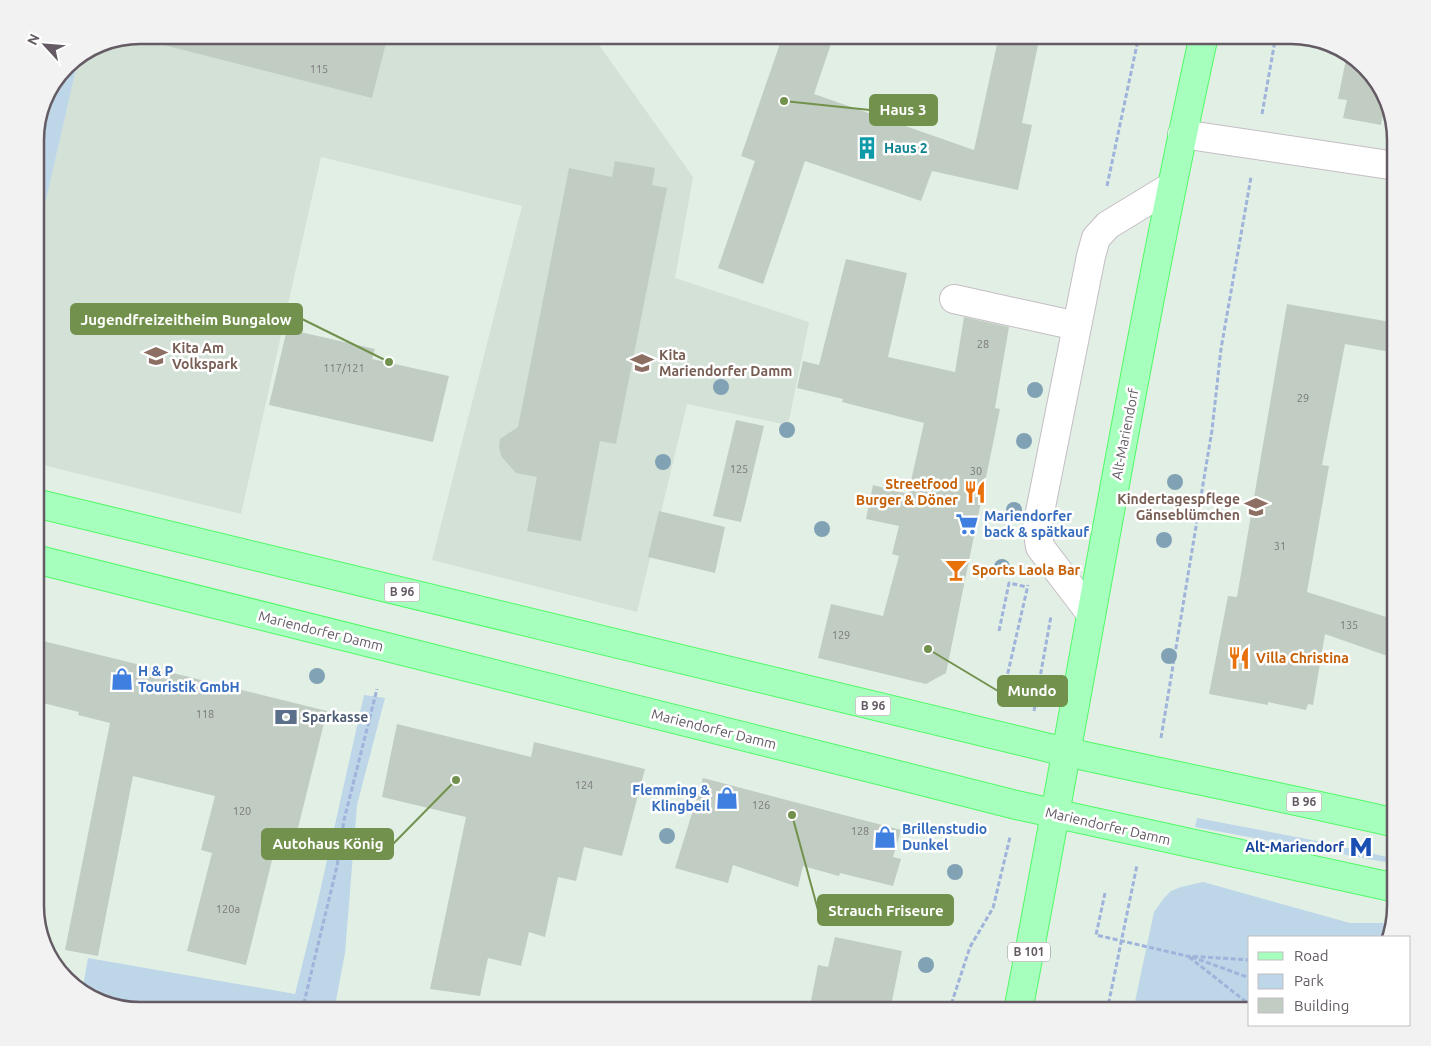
<svg xmlns="http://www.w3.org/2000/svg" width="1431" height="1046" font-family="Ubuntu,sans-serif">
	<rect width="100%" height="100%" fill="#e2efe5"/>
	<polygon fill="#d3e1d6" points="140,35 592,35 693,177 675,278 809,322 788,425 687,404 637,612 432,560 522,206 321,157 241,514 35,463 35,248 79,56 100,43"/>
	<g fill="#bdd6e8">
		<polygon points="79,56 35,248 35,132 46,94 70,61"/>
		<polygon points="364,695 385,698 357,805 345,953 334,1011 139,1011 82,992 88,958 295,994 317,905"/>
		<polygon points="1197,818 1312,840 1396,859 1396,864 1195,827"/>
		<polygon points="1203,882 1350,923 1391,923 1386,937 1250,937 1250,1011 1133,1011 1154,912 1164,898 1171,891 1181,887"/>
	</g>
	<g fill="#c1cdc2">
		<polygon points="166,35 388,35 372,98 164,45"/>
		<polygon points="783,35 834,35 814,94 974,150 999,35 1040,35 1022,123 1032,125 1018,190 932,171 921,201 805,161 763,284 718,268 755,161 741,156"/>
		<polygon points="1347,54 1355,56 1385,93 1386,98 1381,125 1343,118 1347,100 1338,99"/>
		<polygon points="615,161 655,168 652,185 667,188 616,444 600,441 581,541 527,531 537,477 516,473 501,456 499,446 500,439 518,427 569,168 612,177"/>
		<polygon points="846,259 907,273 888,357 955,372 964,317 1009,327 995,408 1000,409 946,673 926,684 818,658 831,604 883,616 899,556 892,554 899,526 866,519 873,485 908,494 924,423 842,402 843,399 797,388 803,361 819,365"/>
		<polygon points="1287,304 1396,323 1396,353 1345,344 1322,465 1329,466 1307,592 1396,620 1396,659 1325,634 1313,705 1308,704 1306,710 1268,702 1268,705 1209,694 1228,596 1237,597"/>
		<polygon points="287,329 375,349 372,359 449,376 433,442 269,405"/>
		<polygon points="736,420 764,426 741,522 713,516"/>
		<polygon points="659,511 725,527 715,573 648,557"/>
		<polygon points="35,639 327,711 297,832 280,828 246,965 187,951 212,853 201,850 215,796 133,776 98,956 65,950 110,723 78,715 79,712 35,701"/>
		<polygon points="397,724 531,757 534,742 645,769 622,856 584,847 576,881 558,877 545,937 529,932 521,966 488,958 480,996 430,989 466,817 382,797"/>
		<polygon points="703,778 901,830 893,857 901,859 893,886 840,873 839,876 803,866 798,887 733,865 728,883 675,868"/>
		<polygon points="835,937 902,951 890,1011 809,1011 818,965 828,967"/>
	</g>
	<g fill="none" stroke-linecap="round" stroke-linejoin="round">
		<defs>
			<g id="minor">
				<polyline points="1182,134 1396,166"/>
				<polyline points="954,299 1077,326"/>
				<polyline points="1091,614 1040,547 1037,527 1091,256 1096,238 1108,225 1172,186"/>
			</g>
			<g id="major">
				<path d="M35 503 1066 752C1176 776 1286 798 1396 823"/>
				<polyline points="35,559 890,773 1016,805 1396,888"/>
				<path d="M1018 1011C1081 686 1133 358 1204 35"/>
			</g>
		</defs>
		<use href="#minor" stroke="#c5bdc4" stroke-width="30"/>
		<use href="#major" stroke="#50fa67" stroke-width="30"/>
		<g stroke="#9fb3db" stroke-width="3" stroke-dasharray="5 2.5" stroke-linecap="butt">
			<polyline points="1262,114 1276,35"/>
			<polyline points="35,167 53,85"/>
			<polyline points="1107,186 1139,35"/>
			<polyline points="999,631 1009,583 1027,587"/>
			<polyline points="1001,703 1028,585"/>
			<polyline points="1034,711 1051,616"/>
			<polyline points="1161,738 1212,430 1221,349 1251,177"/>
			<polyline points="1105,893 1096,935 1187,956 1250,960"/>
			<polyline points="1189,957 1250,1005"/>
			<polyline points="1192,957 1250,978"/>
			<polyline points="214,1011 217,1009 231,1011"/>
			<polyline points="302,1011 337,866 344,820 377,689"/>
			<polyline points="949,1011 970,947 993,908 1010,837"/>
			<polyline points="1107,1011 1137,865"/>
		</g>
		<use href="#minor" stroke="#fff" stroke-width="28"/>
		<use href="#major" stroke="#a7ffbd" stroke-width="28"/>
	</g>
	<g fill="#81a2b5">
		<circle cx="721" cy="387" r="8"/>
		<circle cx="1035" cy="390" r="8"/>
		<circle cx="787" cy="430" r="8"/>
		<circle cx="1024" cy="441" r="8"/>
		<circle cx="663" cy="462" r="8"/>
		<circle cx="1175" cy="482" r="8"/>
		<circle cx="1014" cy="510" r="8"/>
		<circle cx="822" cy="529" r="8"/>
		<circle cx="1164" cy="540" r="8"/>
		<circle cx="1002" cy="567" r="8"/>
		<circle cx="1169" cy="656" r="8"/>
		<circle cx="317" cy="676" r="8"/>
		<circle cx="667" cy="836" r="8"/>
		<circle cx="955" cy="872" r="8"/>
		<circle cx="926" cy="965" r="8"/>
	</g>
	<defs>
		<symbol id="building-bare" viewBox="-9 -9 18 18"><path d="M-4-6H4V6H1V3H-1V6H-4ZM-2.5-4.3h1.7v1.8h-1.7ZM.8-4.3h1.7v1.8H.8ZM-2.5-1h1.7V.8h-1.7ZM.8-1h1.7V.8H.8Z" fill="#0f9aa8" stroke="#fff" stroke-width="2.5" paint-order="stroke"/></symbol>
		<symbol id="school-bare" viewBox="-9 -9 18 18"><path d="M0-5L7-2L0 1L-7-2ZM-4 1L0 2.5L4 1V4Q0 6-4 4Z" fill="#8d6e63" stroke="#fff" stroke-width="2.5" paint-order="stroke"/></symbol>
		<symbol id="restaurant-bare" viewBox="-9 -9 18 18"><path d="M-5-6h1v4h1v-4h1v4h1v-4h1v5L-1.5 .5V6h-2V.5L-5-1ZM5-6V6H3V1.5H1.5Q1.5-4 5-6Z" fill="#e8710a" stroke="#fff" stroke-width="2.5" paint-order="stroke"/></symbol>
		<symbol id="supermarket-bare" viewBox="-9 -9 18 18"><path d="M-6-5.5h2.5l.6 2H6L4.5 2H-2.5L-4.4-4H-6ZM-1.5 3.2a1.3 1.3 0 1 0 .1 0ZM3 3.2a1.3 1.3 0 1 0 .1 0Z" fill="#3f7fe0" stroke="#fff" stroke-width="2.5" paint-order="stroke"/></symbol>
		<symbol id="bar-bare" viewBox="-9 -9 18 18"><path d="M-6-5H6L.8 .8V4.5H3.5V6h-7V4.5H-.8V.8Z" fill="#e8710a" stroke="#fff" stroke-width="2.5" paint-order="stroke"/></symbol>
		<symbol id="shop-bare" viewBox="-9 -9 18 18"><path d="M-5-2.5h2.3a2.7 3.5 0 0 1 5.4 0H5L5.5 6h-11ZM-1.5-2.5h3a1.5 2.3 0 0 0-3 0Z" fill="#3f7fe0" stroke="#fff" stroke-width="2.5" paint-order="stroke"/></symbol>
		<symbol id="bank-bare" viewBox="-9 -9 18 18"><path d="M-6-4H6V4H-6ZM0-2.3a2.3 2.3 0 1 0 0 4.6a2.3 2.3 0 1 0 0-4.6Z" fill="#5c6f8a" stroke="#fff" stroke-width="2.5" paint-order="stroke"/></symbol>
		<symbol id="metro-bare" viewBox="-9 -9 18 18"><path d="M-5.5 5V-5H-3L0 0L3-5H5.5V5H3V-.5L0 4L-3-.5V5Z" fill="#1a4fb4" stroke="#fff" stroke-width="2.5" paint-order="stroke"/></symbol>
	</defs>
	<g fill-rule="evenodd">
		<use href="#building-bare" x="851" y="132" width="32" height="32"/>
		<use href="#school-bare" x="140" y="340" width="32" height="32"/>
		<use href="#school-bare" x="626" y="347" width="32" height="32"/>
		<use href="#restaurant-bare" x="959" y="476" width="32" height="32"/>
		<use href="#school-bare" x="1240" y="491" width="32" height="32"/>
		<use href="#supermarket-bare" x="951" y="508" width="32" height="32"/>
		<use href="#bar-bare" x="940" y="554" width="32" height="32"/>
		<use href="#restaurant-bare" x="1223" y="642" width="32" height="32"/>
		<use href="#shop-bare" x="106" y="663" width="32" height="32"/>
		<use href="#bank-bare" x="270" y="701" width="32" height="32"/>
		<use href="#shop-bare" x="711" y="782" width="32" height="32"/>
		<use href="#shop-bare" x="869" y="821" width="32" height="32"/>
		<use href="#metro-bare" x="1345" y="831" width="32" height="32"/>
	</g>
	<g text-anchor="middle" stroke-width="5" stroke-linejoin="round" paint-order="stroke">
		<g font-size="11" fill="#7b787c">
			<text x="319" y="73">115</text>
			<text x="983" y="348">28</text>
			<text x="344" y="372">117/121</text>
			<text x="1303" y="402">29</text>
			<text x="739" y="473">125</text>
			<text x="976" y="475">30</text>
			<text x="1280" y="550">31</text>
			<text x="1349" y="629">135</text>
			<text x="841" y="639">129</text>
			<text x="205" y="718">118</text>
			<text x="584" y="789">124</text>
			<text x="761" y="809">126</text>
			<text x="242" y="815">120</text>
			<text x="860" y="835">128</text>
			<text x="228" y="913">120a</text>
		</g>
		<g fill="#fff" stroke="#928c92" stroke-width="1">
			<rect x="384.5" y="582.5" width="35" height="19" rx="4"/>
			<rect x="855.5" y="696.5" width="35" height="19" rx="4"/>
			<rect x="1286.5" y="792.5" width="35" height="19" rx="4"/>
			<rect x="1008" y="942.5" width="42" height="19" rx="4"/>
		</g>
		<g font-size="12" font-weight="bold" fill="#645b64">
			<text x="402" y="596">B 96</text>
			<text x="873" y="710">B 96</text>
			<text x="1304" y="806">B 96</text>
			<text x="1029" y="956">B 101</text>
		</g>
		<g font-size="14" font-weight="bold" fill="#0d838f" stroke="#fff" text-anchor="start">
			<text x="884" y="153">Haus 2</text>
		</g>
		<g font-size="14" font-weight="bold" fill="#785e54" stroke="#fff" text-anchor="start">
			<text x="172" y="353">Kita Am<tspan x="172" dy="16">Volkspark</tspan></text>
			<text x="659" y="360">Kita<tspan x="659" dy="16">Mariendorfer Damm</tspan></text>
			<text x="1240" y="504" text-anchor="end">Kindertagespflege<tspan x="1240" dy="16">Gänseblümchen</tspan></text>
		</g>
		<g font-size="14" fill="#645b64" stroke="#fff">
			<text transform="translate(1125 434) rotate(-79)" y="5">Alt-Mariendorf</text>
			<text transform="translate(321 631) rotate(14)" y="5">Mariendorfer Damm</text>
			<text transform="translate(714 729) rotate(14)" y="5">Mariendorfer Damm</text>
			<text transform="translate(1108 826) rotate(13)" y="5">Mariendorfer Damm</text>
		</g>
		<g font-size="14" font-weight="bold" fill="#c56008" stroke="#fff" text-anchor="start">
			<text x="958" y="489" text-anchor="end">Streetfood<tspan x="958" dy="16">Burger &amp; Döner</tspan></text>
			<text x="972" y="575">Sports Laola Bar</text>
			<text x="1256" y="663">Villa Christina</text>
		</g>
		<g font-size="14" font-weight="bold" fill="#366cbe" stroke="#fff" text-anchor="start">
			<text x="984" y="521">Mariendorfer<tspan x="984" dy="16">back &amp; spätkauf</tspan></text>
			<text x="138" y="676">H &amp; P<tspan x="138" dy="16">Touristik GmbH</tspan></text>
			<text x="710" y="795" text-anchor="end">Flemming &amp;<tspan x="710" dy="16">Klingbeil</tspan></text>
			<text x="902" y="834">Brillenstudio<tspan x="902" dy="16">Dunkel</tspan></text>
		</g>
		<g font-size="14" font-weight="bold" fill="#4e5e75" stroke="#fff" text-anchor="start">
			<text x="302" y="722">Sparkasse</text>
		</g>
		<g font-size="14" font-weight="bold" fill="#164399" stroke="#fff" text-anchor="end">
			<text x="1344" y="852">Alt-Mariendorf</text>
		</g>
	</g>
	<path d="M0 0H1431V1046H0ZM140 44H1291A96 96 0 0 1 1387 140V906A96 96 0 0 1 1291 1002H140A96 96 0 0 1 44 906V140A96 96 0 0 1 140 44Z" fill="#f3f2f3" fill-rule="evenodd"/>
	<path fill="none" stroke="#645b64" stroke-width="2.5" d="M140 44H1291A96 96 0 0 1 1387 140V906A96 96 0 0 1 1291 1002H140A96 96 0 0 1 44 906V140A96 96 0 0 1 140 44Z"/>
	<path fill="none" stroke="#72914d" stroke-width="2" d="M784 101L870 110M389 362L302 319M928 649L998 691M456 780L393 844M792 815L818 910"/>
	<g fill="#72914d" stroke="#fff" stroke-width="2">
		<circle cx="784" cy="101" r="5"/>
		<circle cx="389" cy="362" r="5"/>
		<circle cx="928" cy="649" r="5"/>
		<circle cx="456" cy="780" r="5"/>
		<circle cx="792" cy="815" r="5"/>
	</g>
	<g fill="#72914d" stroke="#72914d" stroke-width="2">
		<rect x="870" y="95" width="67" height="30" rx="5"/>
		<rect x="71" y="304" width="231" height="30" rx="5"/>
		<rect x="998" y="676" width="69" height="30" rx="5"/>
		<rect x="262" y="829" width="131" height="30" rx="5"/>
		<rect x="818" y="895" width="135" height="30" rx="5"/>
	</g>
	<g font-size="15" text-anchor="middle" font-weight="bold" fill="#fff">
		<text x="903" y="115">Haus 3</text>
		<text x="186" y="325">Jugendfreizeitheim Bungalow</text>
		<text x="1032" y="696">Mundo</text>
		<text x="328" y="849">Autohaus König</text>
		<text x="886" y="916">Strauch Friseure</text>
	</g>
	<rect x="1248" y="936" width="162" height="90" fill="#ffffff" stroke="#c1bdc1"/>
	<rect x="1258" y="952" width="25" height="8" fill="#a7ffbd" stroke="#c1bdc1"/>
	<text x="1294" y="961" font-size="15" fill="#645b64">Road</text>
	<rect x="1258" y="974" width="25" height="15" fill="#bdd6e8" stroke="#c1bdc1"/>
	<text x="1294" y="986" font-size="15" fill="#645b64">Park</text>
	<rect x="1258" y="998" width="25" height="15" fill="#c1cdc2" stroke="#c1bdc1"/>
	<text x="1294" y="1011" font-size="15" fill="#645b64">Building</text>
	<g transform="translate(45 45) rotate(296)" stroke="#ffffff" stroke-width="4" paint-order="stroke">
	<path d="M0-4L9 19L0 12L-9 19Z" fill="#645b64"/>
	<text y="-8" font-size="14" font-weight="bold" text-anchor="middle" fill="#645b64">N</text>
	</g>
</svg>
